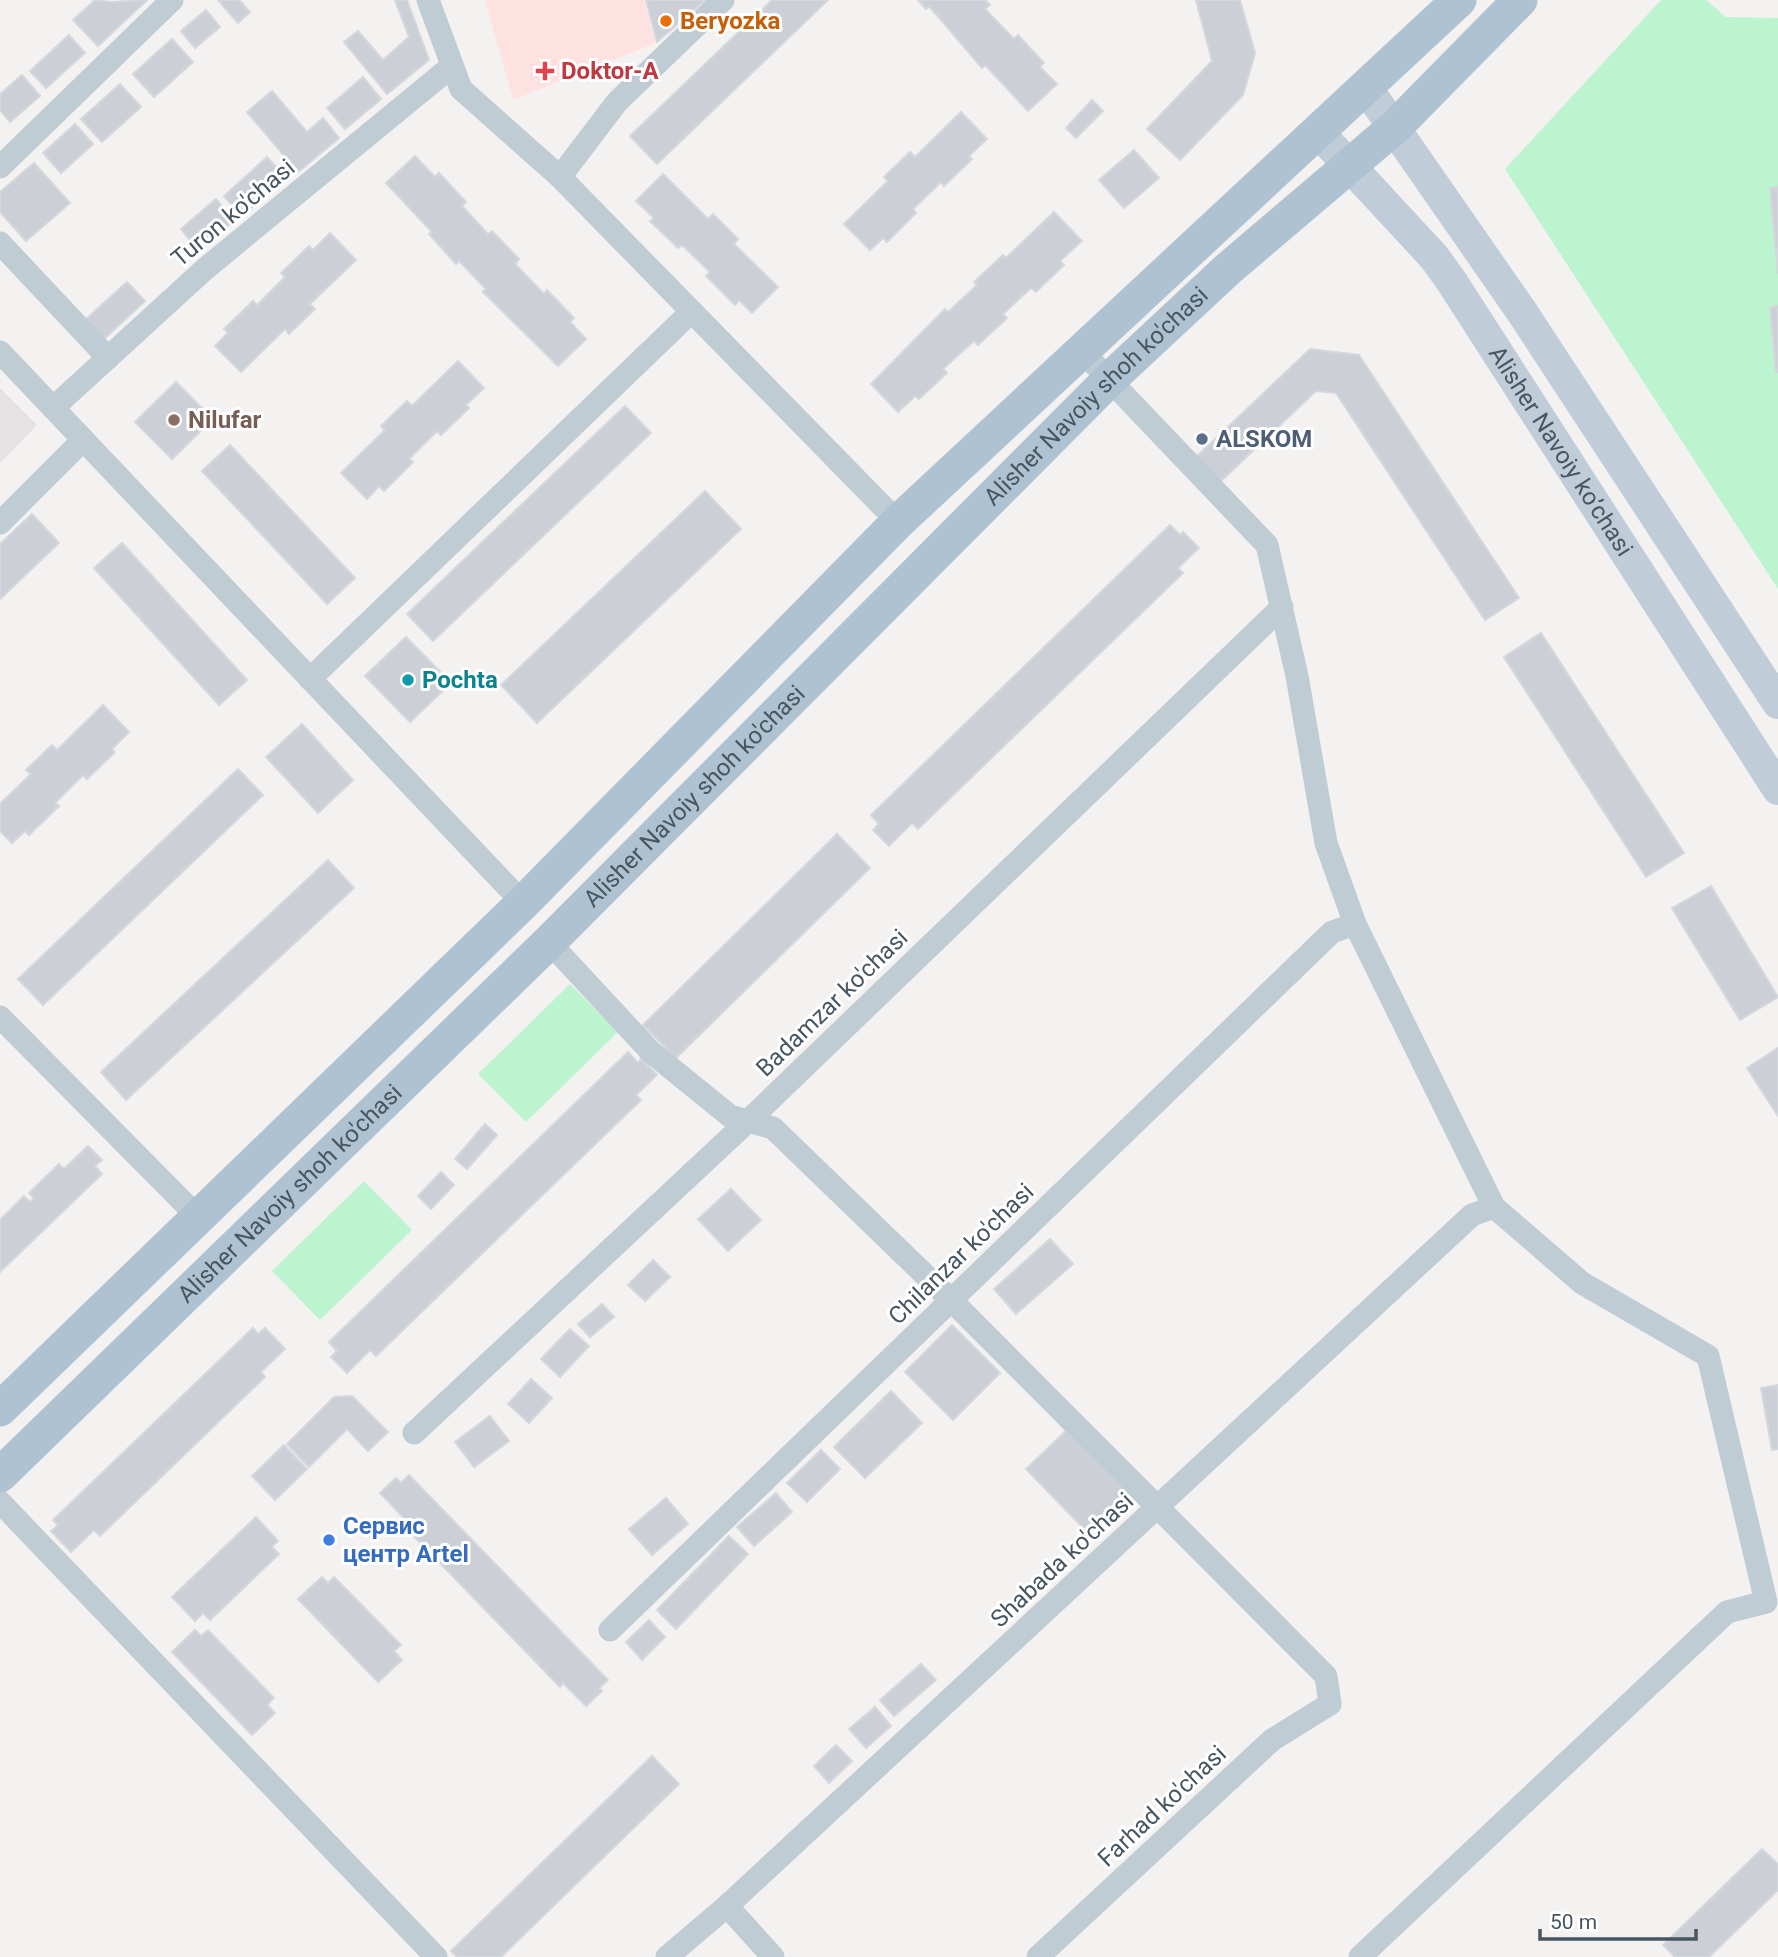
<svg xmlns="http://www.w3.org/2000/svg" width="1778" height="1957" font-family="Roboto,sans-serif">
	<rect width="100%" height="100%" fill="#f4f1f1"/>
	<polygon fill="#e5e2e3" points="0,388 37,425 0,463"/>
	<polygon fill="#fee2e1" points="485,0 644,0 656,43 513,100"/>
	<g fill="#bcf4cf">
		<polygon points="1661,0 1706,0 1726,17 1778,18 1778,589 1505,169"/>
		<polygon points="570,984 618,1032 526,1122 478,1074"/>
		<polygon points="364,1181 412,1230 320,1320 272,1271"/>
	</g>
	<g fill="#ccd0d6" stroke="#d4d7dd" stroke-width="2">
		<polygon points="95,0 111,2 147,0 98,46 73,20"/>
		<polygon points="218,0 239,0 250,12 238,23"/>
		<polygon points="395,0 407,0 429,60 387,94 344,42 358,31 383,60 409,37"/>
		<polygon points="646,0 705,0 657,42"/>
		<polygon points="772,0 828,0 657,164 630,136"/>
		<polygon points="918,0 985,0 990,5 985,9 1014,39 1018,35 1044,63 1040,67 1057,84 1028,111 985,65 982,68 929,6 926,9"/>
		<polygon points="1196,0 1240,0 1255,53 1243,95 1180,160 1147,129 1212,61"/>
		<polygon points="206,10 220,27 195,48 181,31"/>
		<polygon points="69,35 85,53 46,88 30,71"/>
		<polygon points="172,39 193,62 154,97 133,74"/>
		<polygon points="22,75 40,96 10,122 0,110 0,94"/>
		<polygon points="363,77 381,99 345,129 327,108"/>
		<polygon points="120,84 141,107 102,142 81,119"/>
		<polygon points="272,91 307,132 323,118 339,138 298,172 247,112"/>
		<polygon points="1092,100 1103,111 1076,138 1066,128"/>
		<polygon points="961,112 987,139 969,156 972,159 944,186 941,182 913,209 916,213 887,242 883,238 870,250 844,224 888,181 884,177 910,152 915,157"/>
		<polygon points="75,124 93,144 61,173 43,153"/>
		<polygon points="1134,150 1159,178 1124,208 1099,180"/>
		<polygon points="415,156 435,177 439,173 466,202 462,206 488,234 492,231 519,259 515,264 544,294 547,290 574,318 570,322 586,339 558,366 483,292 486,289 459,261 456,264 429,234 432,232 386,183"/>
		<polygon points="267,157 285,177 242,216 224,196"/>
		<polygon points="34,163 70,203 26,241 0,212 0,192"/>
		<polygon points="663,174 708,219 713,214 738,239 734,244 778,287 752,313 739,300 735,305 706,276 710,272 682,245 678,248 650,221 654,218 636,201"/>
		<polygon points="1778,187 1778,274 1770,188"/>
		<polygon points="216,199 234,221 199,251 181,229"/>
		<polygon points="1054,212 1082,241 1060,261 1064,265 1036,292 1031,288 1003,314 1007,318 978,345 974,341 943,369 947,373 919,399 915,396 898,412 871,384 945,309 948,312 977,285 974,282 1003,255 1006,258"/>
		<polygon points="330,233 356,260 310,304 315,309 289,334 285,329 241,372 215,346 228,333 224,329 253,301 257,305 285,277 281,273 309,246 313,250"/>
		<polygon points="127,282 145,301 104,339 86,319"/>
		<polygon points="1778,306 1778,372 1776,372 1770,307"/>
		<polygon points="1310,349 1359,355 1519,598 1485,620 1336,393 1316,391 1219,483 1195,458"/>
		<polygon points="458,361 484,388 466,405 469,408 441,435 437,431 409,459 413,462 384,491 379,486 367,499 341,473 385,430 381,426 407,401 412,406"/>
		<polygon points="176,382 213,419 172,459 135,422"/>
		<polygon points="625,406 651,433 433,641 407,614"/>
		<polygon points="230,445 355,578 327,604 202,471"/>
		<polygon points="705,491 741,529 537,723 501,685"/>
		<polygon points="32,514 59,543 0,599 0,544"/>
		<polygon points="1170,525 1180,535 1183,532 1199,548 1178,568 1183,573 918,829 912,823 889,846 873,830 879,824 871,815"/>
		<polygon points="122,543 247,680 219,705 94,568"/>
		<polygon points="1541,633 1684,853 1646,877 1504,657"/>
		<polygon points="406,637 451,683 410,722 365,676"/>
		<polygon points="103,705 129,732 112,749 115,752 87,779 83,775 55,803 59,806 29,835 25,831 12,843 0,831 0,804 31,774 26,770 52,745 57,750"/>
		<polygon points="302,724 353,780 318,813 266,757"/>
		<polygon points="238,769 263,795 43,1005 18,979"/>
		<polygon points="837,834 870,868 676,1058 643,1025"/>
		<polygon points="328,860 354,888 126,1100 101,1072"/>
		<polygon points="1711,886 1778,997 1740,1020 1672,908"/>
		<polygon points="1778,1048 1778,1116 1747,1068"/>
		<polygon points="628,1052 638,1063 641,1059 657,1075 636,1095 641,1100 376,1356 370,1350 347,1373 331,1357 337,1351 329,1342"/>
		<polygon points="485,1124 497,1135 467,1169 455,1159"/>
		<polygon points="88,1146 102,1160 95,1166 102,1174 0,1272 0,1220 24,1196 30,1202 34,1198 29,1193 59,1164 64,1169"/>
		<polygon points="441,1172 454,1185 431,1209 418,1196"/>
		<polygon points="731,1189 761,1220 728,1251 698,1219"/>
		<polygon points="1050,1239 1073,1264 1016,1314 994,1289"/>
		<polygon points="653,1260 670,1277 645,1301 628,1285"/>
		<polygon points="602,1304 614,1317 590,1337 578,1324"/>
		<polygon points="952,1325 1000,1373 953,1420 905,1372"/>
		<polygon points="253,1328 258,1334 265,1328 285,1349 261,1372 265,1377 100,1536 94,1530 71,1552 51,1531 58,1525 53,1520"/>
		<polygon points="570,1329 589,1346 560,1377 541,1359"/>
		<polygon points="531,1379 552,1398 529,1423 508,1404"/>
		<polygon points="1778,1385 1778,1449 1772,1450 1761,1388"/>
		<polygon points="891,1391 922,1423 865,1478 834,1447"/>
		<polygon points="352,1396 388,1432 368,1451 347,1429 309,1467 287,1444 334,1397"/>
		<polygon points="490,1416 509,1441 474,1467 455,1442"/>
		<polygon points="1066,1431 1130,1496 1090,1535 1026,1469"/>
		<polygon points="284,1445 307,1469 275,1500 252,1476"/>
		<polygon points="821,1450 840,1469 807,1502 787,1483"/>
		<polygon points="409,1475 608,1680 599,1688 602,1691 586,1706 563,1683 560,1687 400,1522 404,1518 380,1493 396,1478 401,1483"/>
		<polygon points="776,1493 792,1512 754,1546 737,1527"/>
		<polygon points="666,1498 688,1524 652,1555 629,1529"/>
		<polygon points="256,1517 278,1541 272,1547 279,1554 210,1620 203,1613 195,1621 172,1597"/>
		<polygon points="729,1536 748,1554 676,1629 657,1610"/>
		<polygon points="322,1577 328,1583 334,1577 401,1645 394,1651 402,1660 378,1682 298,1599"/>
		<polygon points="649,1620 665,1637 642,1660 626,1642"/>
		<polygon points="195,1630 201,1636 208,1630 274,1698 267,1705 275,1713 252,1735 172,1652"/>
		<polygon points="921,1664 936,1680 894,1716 880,1700"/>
		<polygon points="875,1707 891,1726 866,1748 849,1729"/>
		<polygon points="836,1745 852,1761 829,1783 814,1766"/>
		<polygon points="652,1756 679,1784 501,1957 457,1957 451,1951"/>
		<polygon points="1762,1849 1778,1864 1778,1890 1709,1957 1675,1957 1663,1945"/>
	</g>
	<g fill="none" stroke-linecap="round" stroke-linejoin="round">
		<g stroke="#c0ccd4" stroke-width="23">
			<polyline points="428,0 461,89 560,177 898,522"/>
			<polyline points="0,167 172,0"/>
			<polyline points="560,177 617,102 723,0"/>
			<polyline points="0,243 108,358"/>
			<polyline points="1081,350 1267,545 1297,676 1326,843 1355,924 1494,1207 1582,1283 1708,1356 1766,1602 1727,1612 1360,1957"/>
			<polyline points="0,352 523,903"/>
			<polyline points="53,408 205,269 452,66"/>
			<polyline points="0,523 83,440"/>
			<polyline points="310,679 690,313"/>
			<polyline points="549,942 651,1052 730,1116 773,1128 951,1300 1326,1676 1330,1704 1272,1740 1038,1957"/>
			<polyline points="0,1017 197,1216"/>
			<polyline points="414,1433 748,1121 1282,607"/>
			<polyline points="0,1502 436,1957"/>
			<polyline points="610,1630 1332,932 1355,924"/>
			<polyline points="727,1906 773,1957"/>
			<polyline points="667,1957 727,1906 1472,1215 1494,1207"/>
		</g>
		<g stroke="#c0cdd9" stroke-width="32">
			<polyline points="1367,89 1522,312 1778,703"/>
			<path id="s1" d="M1319 133 1434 257 1452 282 1778 789"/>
		</g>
		<g stroke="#aec2d2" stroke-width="35">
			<polyline points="0,1409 523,903 898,522 1459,0"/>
			<path id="s2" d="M0 1475 549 942 1111 378 1228 269 1396 126 1520 0"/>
		</g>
	</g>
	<circle fill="#e8710a" stroke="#fff" stroke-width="2.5" cx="666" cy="21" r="7"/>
	<path fill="#e0444e" stroke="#fff" stroke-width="2.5" d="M541.5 60.5h7v7h7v7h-7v7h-7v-7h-7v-7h7z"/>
	<circle fill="#8d6e63" stroke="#fff" stroke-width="2.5" cx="174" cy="420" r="7"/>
	<circle fill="#5c6f8a" stroke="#fff" stroke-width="2.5" cx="1202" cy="439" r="7"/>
	<circle fill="#0f9aa8" stroke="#fff" stroke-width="2.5" cx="408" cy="680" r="7"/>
	<circle fill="#3f7fe0" stroke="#fff" stroke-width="2.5" cx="329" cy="1540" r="7"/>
	<g text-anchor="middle" stroke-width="6" stroke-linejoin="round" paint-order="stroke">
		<g font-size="24" font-weight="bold" fill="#c56008" stroke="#fff" text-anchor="start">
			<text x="680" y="29">Beryozka</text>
		</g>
		<g font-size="24" font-weight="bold" fill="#be3a42" stroke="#fff" text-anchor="start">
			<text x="561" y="79">Doktor-A</text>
		</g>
		<g font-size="24" fill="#475661" stroke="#fff">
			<text transform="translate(233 213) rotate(-40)" y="8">Turon ko'chasi</text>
			<text dy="8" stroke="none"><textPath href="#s2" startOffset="1538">Alisher Navoiy shoh ko'chasi</textPath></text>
			<text dy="8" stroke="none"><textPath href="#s1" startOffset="401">Alisher Navoiy ko’chasi</textPath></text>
			<text dy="8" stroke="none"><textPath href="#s2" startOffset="971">Alisher Navoiy shoh ko'chasi</textPath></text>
			<text transform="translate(832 1003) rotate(-44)" y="8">Badamzar ko'chasi</text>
			<text dy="8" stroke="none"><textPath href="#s2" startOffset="404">Alisher Navoiy shoh ko'chasi</textPath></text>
			<text transform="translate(961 1254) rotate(-44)" y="8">Chilanzar ko'chasi</text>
			<text transform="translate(1062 1560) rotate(-43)" y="8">Shabada ko'chasi</text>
			<text transform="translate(1162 1806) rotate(-43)" y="8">Farhad ko'chasi</text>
		</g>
		<g font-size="24" font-weight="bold" fill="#785e54" stroke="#fff" text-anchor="start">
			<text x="188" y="428">Nilufar</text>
		</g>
		<g font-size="24" font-weight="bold" fill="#4e5e75" stroke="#fff" text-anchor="start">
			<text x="1216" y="447">ALSKOM</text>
		</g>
		<g font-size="24" font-weight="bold" fill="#0d838f" stroke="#fff" text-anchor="start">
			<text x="422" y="688">Pochta</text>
		</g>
		<g font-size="24" font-weight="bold" fill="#366cbe" stroke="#fff" text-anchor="start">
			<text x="343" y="1534">Сервис<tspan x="343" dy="28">центр Artel</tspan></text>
		</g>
	</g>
	<path d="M1540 1929v10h156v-10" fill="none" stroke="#475661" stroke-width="3.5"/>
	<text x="1550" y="1929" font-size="21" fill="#475661" stroke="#ffffff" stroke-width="5" paint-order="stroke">50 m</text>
</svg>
